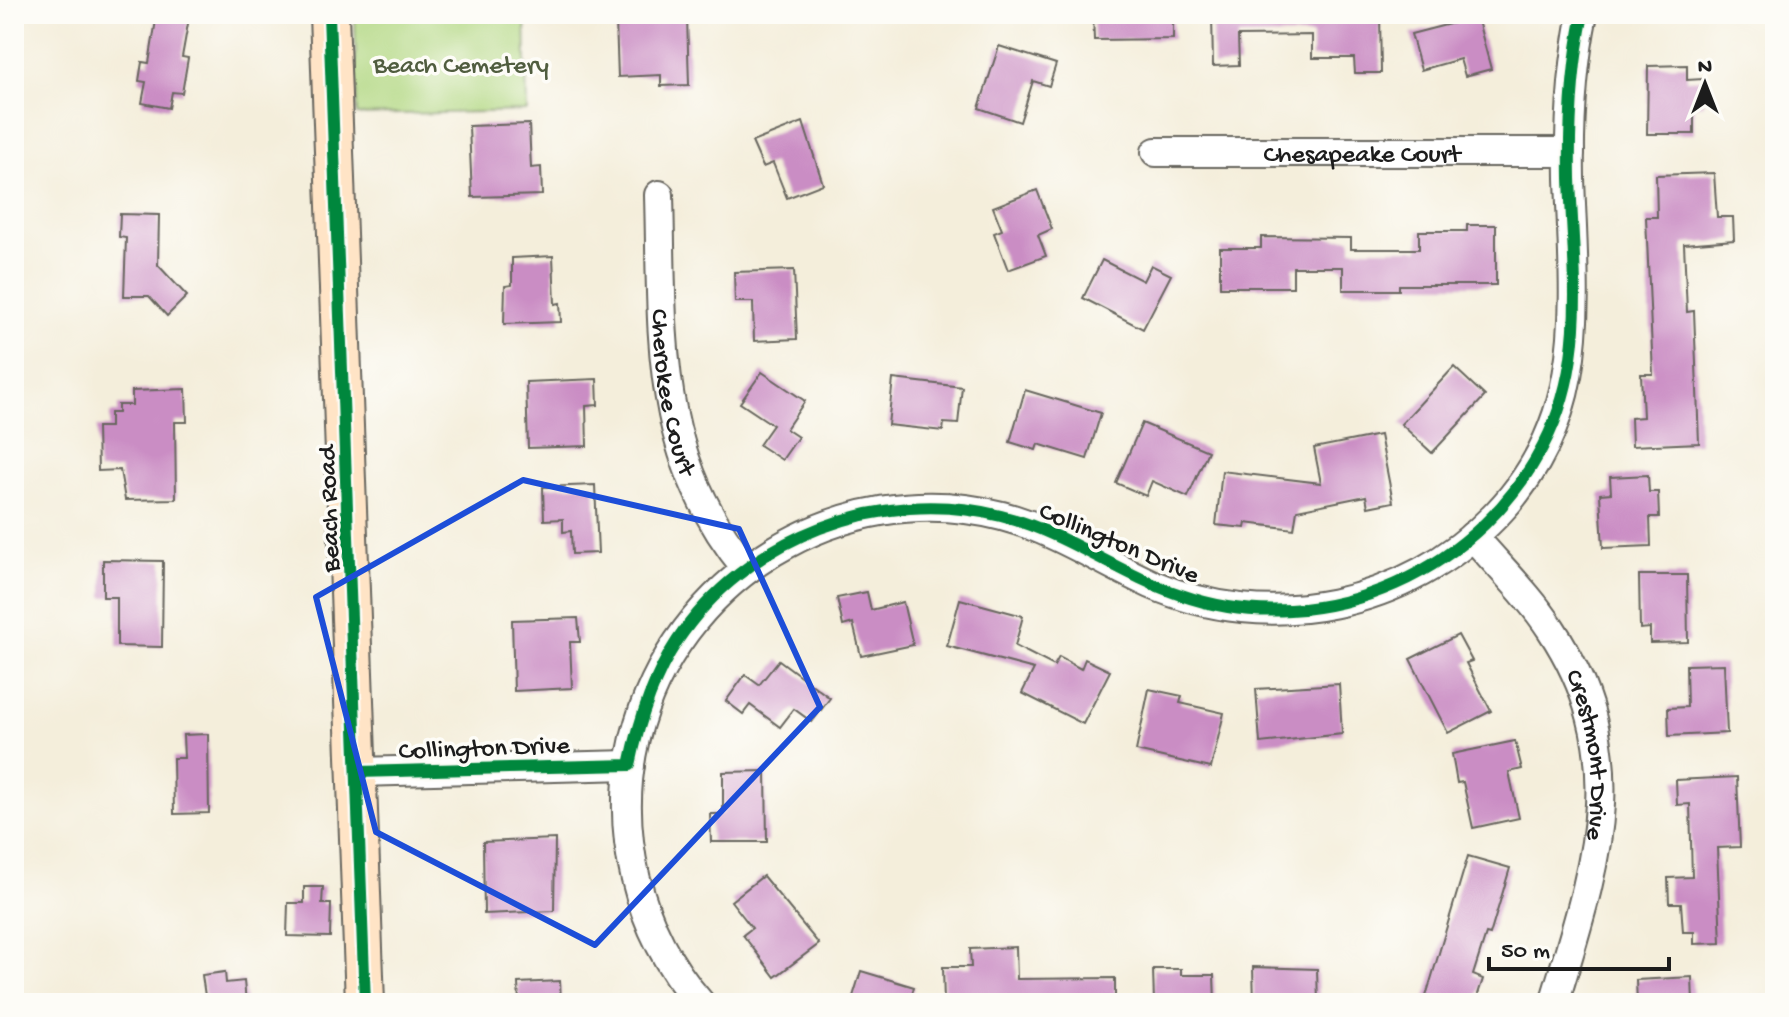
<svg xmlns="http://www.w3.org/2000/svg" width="1789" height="1017" font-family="'Gochi Hand',sans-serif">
	<rect width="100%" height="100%" fill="#fdfcf7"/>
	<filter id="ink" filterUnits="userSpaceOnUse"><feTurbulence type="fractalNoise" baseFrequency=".0125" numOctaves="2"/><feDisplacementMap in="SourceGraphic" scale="16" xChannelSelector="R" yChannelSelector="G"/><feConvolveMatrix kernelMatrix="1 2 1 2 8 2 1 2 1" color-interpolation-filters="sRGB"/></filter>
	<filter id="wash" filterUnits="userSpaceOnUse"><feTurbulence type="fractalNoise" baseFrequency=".006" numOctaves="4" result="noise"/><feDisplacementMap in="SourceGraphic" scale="32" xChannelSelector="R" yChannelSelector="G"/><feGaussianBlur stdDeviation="1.8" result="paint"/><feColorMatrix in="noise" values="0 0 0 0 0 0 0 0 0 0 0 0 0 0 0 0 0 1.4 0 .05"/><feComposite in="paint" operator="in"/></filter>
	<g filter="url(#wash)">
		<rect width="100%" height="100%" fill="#f4eedb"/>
		<polygon fill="#b0d780" stroke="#667a4e" stroke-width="2" points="355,14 525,14 527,111 357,115"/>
		<g id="blocks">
			<g fill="#ca8dc4">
				<polygon points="157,14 189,18 182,57 188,58 182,93 172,92 169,108 142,103 146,82 139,81 142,62 149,63"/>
				<polygon points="1093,14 1173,14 1173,39 1094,40"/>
				<polygon points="1212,14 1380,14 1381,73 1355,73 1354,58 1312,58 1312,35 1238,36 1239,65 1213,66"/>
				<polygon points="687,17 689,85 661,86 661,75 618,77 616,20"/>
				<polygon points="1477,17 1491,69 1465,76 1460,59 1421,70 1411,34"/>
				<polygon points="999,46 1056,64 1049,86 1033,81 1020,122 979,108"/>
				<polygon points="1687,65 1687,80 1703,79 1703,105 1694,106 1694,134 1647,134 1648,66"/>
				<polygon points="803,122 823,184 787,198 773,163 763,167 752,142"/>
				<polygon points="529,124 531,168 541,167 542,195 472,197 469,126"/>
				<polygon points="1714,173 1717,217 1733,217 1734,240 1684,244 1687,312 1694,311 1699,443 1632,446 1631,418 1643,417 1641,374 1653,374 1646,217 1657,217 1656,175"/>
				<polygon points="1037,190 1052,229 1038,235 1046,256 1008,270 994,233 1002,230 993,207"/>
				<polygon points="120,214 159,215 158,265 187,296 167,316 149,296 124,296 126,238 119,237"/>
				<polygon points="1467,225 1496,225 1496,285 1399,285 1399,290 1343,290 1343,267 1293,267 1293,287 1220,287 1220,248 1261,248 1261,237 1351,238 1351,249 1419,249 1419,231 1467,231"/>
				<polygon points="553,256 555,304 560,303 561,322 504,324 505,286 512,285 512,258"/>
				<polygon points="1102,260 1143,281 1151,265 1171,275 1143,329 1083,298"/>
				<polygon points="794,270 797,339 754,341 753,302 735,302 734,272"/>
				<polygon points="1454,367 1485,396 1432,453 1401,424"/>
				<polygon points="762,372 805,401 786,429 798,437 782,460 759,445 773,425 740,403"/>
				<polygon points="597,379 598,405 586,406 587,446 528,448 526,382"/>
				<polygon points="893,379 962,387 958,424 944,423 943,431 888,425"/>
				<polygon points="186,389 187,422 175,422 176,499 125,500 120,470 98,471 97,427 110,427 110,413 118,413 118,405 132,405 132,391"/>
				<polygon points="1025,390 1101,413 1087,459 1038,444 1036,450 1010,442"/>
				<polygon points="1142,423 1208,451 1188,497 1152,481 1146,496 1116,483"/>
				<polygon points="1380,435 1393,502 1368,507 1366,496 1297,510 1294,529 1246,523 1245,528 1216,525 1222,471 1321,483 1314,448"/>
				<polygon points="1648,475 1649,492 1658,492 1659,517 1650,517 1651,546 1603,548 1600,494 1611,493 1610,477"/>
				<polygon points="595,485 598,553 572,554 571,531 563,532 563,519 544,520 543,487"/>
				<polygon points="103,560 163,561 162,647 117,646 117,597 103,597"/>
				<polygon points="1639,575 1687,575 1688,642 1650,643 1650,628 1640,629"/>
				<polygon points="867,592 871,610 903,602 913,645 861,656 853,623 843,626 837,598"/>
				<polygon points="960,599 1023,616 1015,646 1054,666 1059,657 1081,669 1085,659 1110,671 1083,724 1022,693 1034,669 947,646"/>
				<polygon points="578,618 580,642 570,642 572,688 514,691 512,620"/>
				<polygon points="1458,635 1472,661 1466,663 1491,711 1448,733 1410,659"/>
				<polygon points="779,660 830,698 812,722 794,709 780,727 750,705 743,714 726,701 745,675 759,685"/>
				<polygon points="1724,664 1727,733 1669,736 1668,708 1687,707 1686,665"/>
				<polygon points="1339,684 1342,734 1260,743 1256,689"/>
				<polygon points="1149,689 1182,696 1180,703 1224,713 1211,768 1136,751"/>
				<polygon points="208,734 209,813 174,814 173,758 184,758 183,735"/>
				<polygon points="1515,741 1522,769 1509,772 1519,818 1473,828 1463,782 1457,783 1452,754"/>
				<polygon points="766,771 767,842 711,842 710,814 723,814 723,772"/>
				<polygon points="1737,777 1740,847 1717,848 1721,943 1694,944 1694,932 1683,932 1681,903 1669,903 1668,878 1692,877 1690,804 1677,805 1676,780"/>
				<polygon points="555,839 554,911 484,914 483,842"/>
				<polygon points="1468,856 1510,868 1490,935 1486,934 1473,975 1483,979 1475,1003 1424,1003"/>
				<polygon points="763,876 819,944 775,977 743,935 752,928 731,901"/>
				<polygon points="304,887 323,887 322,904 331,904 330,937 287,936 288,903 304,903"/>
				<polygon points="1016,947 1017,979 1115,978 1115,1003 944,1003 943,967 971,967 970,949"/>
				<polygon points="1253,967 1317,969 1318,1003 1254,1003"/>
				<polygon points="1153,969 1181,969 1181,975 1214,975 1215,1003 1154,1003"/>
				<polygon points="861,971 914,987 909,1003 851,1003"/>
				<polygon points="225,972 226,983 244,981 246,1003 206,1003 202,975"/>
				<polygon points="1692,977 1693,1003 1637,1003 1636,980"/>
				<polygon points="560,981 561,1003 519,1003 518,983"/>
			</g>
		</g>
	</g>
	<g filter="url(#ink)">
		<use href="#blocks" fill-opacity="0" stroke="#68665f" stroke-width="2"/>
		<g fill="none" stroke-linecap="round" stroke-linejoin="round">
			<defs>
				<g id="street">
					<path id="s1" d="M1156 152H1570"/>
					<path id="s2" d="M659 195C663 335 652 455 747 569"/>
					<path id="s3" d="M1473 536C1499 567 1529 595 1551 629 1636 758 1594 869 1554 1003"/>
					<polyline points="358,772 630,765"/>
					<path d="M700 1003C637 931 613 830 635 738 674 579 842 474 1002 516 1055 530 1101 561 1151 584 1269 636 1407 607 1496 515 1591 417 1574 301 1570 178 1569 124 1572 67 1583 14"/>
				</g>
				<polyline id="secondary" points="329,14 365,1003"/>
			</defs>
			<use href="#street" stroke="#68665f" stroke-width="32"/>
			<use href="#secondary" stroke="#68665f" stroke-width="42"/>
			<use href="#street" stroke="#fff" stroke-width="28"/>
			<use href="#secondary" stroke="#ffe4c6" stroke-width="38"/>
			<defs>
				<g id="cycleway">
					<polyline points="329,14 365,1003"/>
					<path d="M358 772 630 765C639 721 652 679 677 641 745 538 881 485 1001 516 1065 532 1119 574 1181 595 1324 645 1486 570 1549 434 1587 352 1573 265 1570 178 1569 124 1572 67 1583 14"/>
				</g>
			</defs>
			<use href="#cycleway" stroke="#fdfcf7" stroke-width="17"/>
			<use href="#cycleway" stroke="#00873e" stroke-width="12"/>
		</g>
	</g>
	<path fill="none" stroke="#1d4ed8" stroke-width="6" stroke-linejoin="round" d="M523 480 739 529 820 707 595 945 376 832 316 597Z"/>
	<g text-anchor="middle" stroke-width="7" stroke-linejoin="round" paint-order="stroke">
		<g font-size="26" fill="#505d3f" stroke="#fdfcf7">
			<text x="461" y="72">Beach Cemetery</text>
		</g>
		<g font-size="26" fill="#1c1c1c" stroke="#fdfcf7">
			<text dy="9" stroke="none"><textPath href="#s1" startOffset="206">Chesapeake Court</textPath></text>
			<text dy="9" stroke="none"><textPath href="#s2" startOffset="198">Cherokee Court</textPath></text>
			<text transform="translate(327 509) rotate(-92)" y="9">Beach Road</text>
			<text transform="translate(1120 541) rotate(23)" y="9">Collington Drive</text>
			<text transform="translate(484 746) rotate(-2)" y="9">Collington Drive</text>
			<text dy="9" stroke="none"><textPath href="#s3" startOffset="256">Crestmont Drive</textPath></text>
		</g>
	</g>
	<rect width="1789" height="1017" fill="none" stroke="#fdfcf7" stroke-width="48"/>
	<g transform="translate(1705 84)" stroke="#fdfcf7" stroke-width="6" paint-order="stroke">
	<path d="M0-6L14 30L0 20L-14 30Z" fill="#1c1c1c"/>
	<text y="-12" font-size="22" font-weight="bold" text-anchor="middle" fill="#1c1c1c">N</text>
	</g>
	<path d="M1489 957v12h180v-12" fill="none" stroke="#1c1c1c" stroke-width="4"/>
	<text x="1501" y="957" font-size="24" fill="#1c1c1c" stroke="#fdfcf7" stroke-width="6" paint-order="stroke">50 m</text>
</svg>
